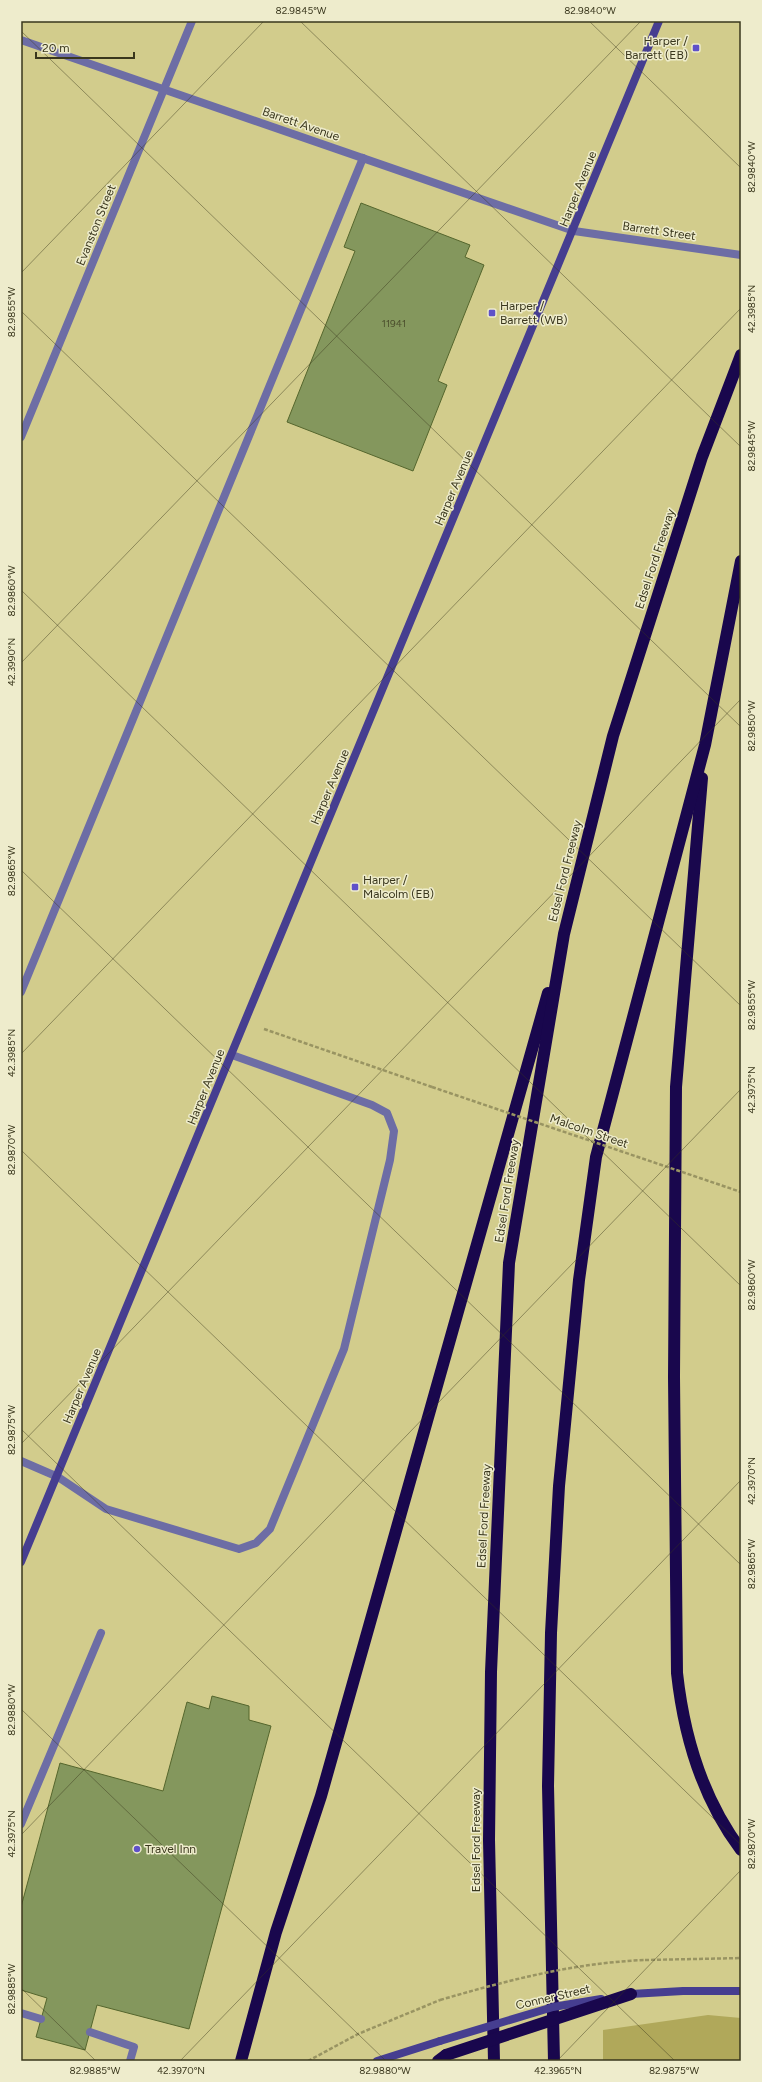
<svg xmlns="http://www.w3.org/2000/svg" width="762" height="2082" font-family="Figtree,sans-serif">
	<rect width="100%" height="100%" fill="#d2cc8c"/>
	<polygon fill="#b0a85a" points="708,2015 741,2018 741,2061 603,2061 603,2030"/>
	<g fill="#84975d" stroke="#55662d">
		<polygon points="361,203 470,245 465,257 484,265 438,381 447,385 413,471 287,422 355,251 344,247"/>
		<polygon points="212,1696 249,1706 249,1720 271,1726 189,2029 97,2005 85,2050 36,2037 47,1998 21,1990 21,1907 60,1763 163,1791 187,1702 209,1709"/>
	</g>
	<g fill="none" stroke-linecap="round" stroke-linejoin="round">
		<g stroke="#999462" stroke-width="2.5" stroke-dasharray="4 2" stroke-linecap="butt">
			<polyline points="264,1029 432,1087"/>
			<polyline points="645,1960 741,1958"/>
			<polyline points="308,2061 358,2034 440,2000"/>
		</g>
		<g stroke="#6d6da5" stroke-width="8">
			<polyline points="21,992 363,158"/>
			<polyline points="58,1477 106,1509 239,1549 256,1543 270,1529 344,1349 390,1160 394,1131 387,1113 372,1105 232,1055"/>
			<polyline points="21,1824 101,1633"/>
			<polyline points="21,2013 41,2019"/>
			<polyline points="90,2032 134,2047 130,2061"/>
		</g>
		<g stroke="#6d6da5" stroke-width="8">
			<polyline points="21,40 574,231 741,255"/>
			<polyline points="21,437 192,21"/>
			<polyline points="21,1461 58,1477"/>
		</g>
		<g stroke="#463e90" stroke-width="8">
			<polyline points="21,1562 659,21"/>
			<polyline points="631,1994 683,1991 741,1991"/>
			<polyline points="377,2061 440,2041"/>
		</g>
		<g stroke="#19074d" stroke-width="12">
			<path d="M702 778 676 1087 674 1377 677 1673C684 1737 702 1798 741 1850"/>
			<polyline points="241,2061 276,1932 321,1796 548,993"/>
			<polyline points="438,2061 446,2055"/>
			<polyline points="494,2061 489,1840 491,1672 509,1263 564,934 613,736 702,457 741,355"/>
			<polyline points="554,2061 548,1786 551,1633 559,1486 579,1280 596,1157 705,745 741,561"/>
		</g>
		<g stroke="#999462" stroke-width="2.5" stroke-dasharray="4 2" stroke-linecap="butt">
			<polyline points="432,1087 741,1192"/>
			<path d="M440 2000C509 1980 573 1963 645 1960"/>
		</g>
		<polyline stroke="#463e90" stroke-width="8" points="440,2041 553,2007 601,1999"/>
		<polyline stroke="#19074d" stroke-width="12" points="446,2055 631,1994"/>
	</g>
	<path fill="none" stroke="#3a371d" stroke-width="1" stroke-opacity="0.45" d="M300 21 741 447M589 21 741 168M21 31 741 727M21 273 264 21M21 311 741 1006M21 590 741 1286M21 663 641 21M21 870 741 1565M21 1054 741 308M21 1150 741 1845M21 1429 675 2061M21 1444 741 699M21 1709 386 2061M21 1835 741 1089M21 1988 96 2061M180 2061 741 1480M557 2061 741 1870"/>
	<g fill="#5f51c9" stroke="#eeeccc" stroke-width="1.5">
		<rect x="692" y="44" width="8" height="8" rx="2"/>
		<rect x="488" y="309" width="8" height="8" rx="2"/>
		<rect x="351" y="883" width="8" height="8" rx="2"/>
		<circle cx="137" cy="1849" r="4"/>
	</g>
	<g text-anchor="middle" stroke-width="3" stroke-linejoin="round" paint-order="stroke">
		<g font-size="10" fill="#4c4f2d">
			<text x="394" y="327">11941</text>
		</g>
		<g font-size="12" fill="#3a371d" stroke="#eeeccc" text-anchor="start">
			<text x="688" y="45" text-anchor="end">Harper /<tspan x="688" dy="14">Barrett (EB)</tspan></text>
			<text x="500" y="310">Harper /<tspan x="500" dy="14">Barrett (WB)</tspan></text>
			<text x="363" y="884">Harper /<tspan x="363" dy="14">Malcolm (EB)</tspan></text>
			<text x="145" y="1853">Travel Inn</text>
		</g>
		<g font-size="12" fill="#3a371d" stroke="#eeeccc">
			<text transform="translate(301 124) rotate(19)" y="4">Barrett Avenue</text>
			<text transform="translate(578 189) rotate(-68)" y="4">Harper Avenue</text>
			<text transform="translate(96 225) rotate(-68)" y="4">Evanston Street</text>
			<text transform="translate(659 231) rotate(8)" y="4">Barrett Street</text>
			<text transform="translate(454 488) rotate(-67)" y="4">Harper Avenue</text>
			<text transform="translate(655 559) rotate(-72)" y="4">Edsel Ford Freeway</text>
			<text transform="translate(330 787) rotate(-67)" y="4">Harper Avenue</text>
			<text transform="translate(565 871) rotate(-76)" y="4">Edsel Ford Freeway</text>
			<text transform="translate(206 1087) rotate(-68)" y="4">Harper Avenue</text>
			<text transform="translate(589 1131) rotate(19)" y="4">Malcolm Street</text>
			<text transform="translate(507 1191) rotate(-81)" y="4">Edsel Ford Freeway</text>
			<text transform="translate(82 1386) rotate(-67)" y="4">Harper Avenue</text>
			<text transform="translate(484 1516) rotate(-87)" y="4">Edsel Ford Freeway</text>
			<text transform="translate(476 1840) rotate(-90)" y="4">Edsel Ford Freeway</text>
			<text transform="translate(553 1997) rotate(-13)" y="4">Conner Street</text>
		</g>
	</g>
	<rect width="762" height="2082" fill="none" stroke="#eeeccc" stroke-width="44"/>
	<path d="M36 52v6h98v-6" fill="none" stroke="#3a371d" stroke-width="2"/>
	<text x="42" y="52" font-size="12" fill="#3a371d" stroke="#eeeccc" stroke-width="3" paint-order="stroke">20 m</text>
	<rect x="22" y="22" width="718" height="2038" fill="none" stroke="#3a371d" stroke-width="1.5"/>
	<g font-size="10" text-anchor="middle" fill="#3a371d">
		<text x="301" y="14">82.9845°W</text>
		<text x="590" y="14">82.9840°W</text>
		<text transform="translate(751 167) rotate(-90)" y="4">82.9840°W</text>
		<text transform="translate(751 309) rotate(-90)" y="4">42.3985°N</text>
		<text transform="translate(11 312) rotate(-90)" y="4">82.9855°W</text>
		<text transform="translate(751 446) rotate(-90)" y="4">82.9845°W</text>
		<text transform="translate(11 591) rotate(-90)" y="4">82.9860°W</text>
		<text transform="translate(11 662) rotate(-90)" y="4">42.3990°N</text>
		<text transform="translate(751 726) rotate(-90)" y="4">82.9850°W</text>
		<text transform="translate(11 871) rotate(-90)" y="4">82.9865°W</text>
		<text transform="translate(751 1005) rotate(-90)" y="4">82.9855°W</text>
		<text transform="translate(11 1053) rotate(-90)" y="4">42.3985°N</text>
		<text transform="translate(751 1090) rotate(-90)" y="4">42.3975°N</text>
		<text transform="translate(11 1150) rotate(-90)" y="4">82.9870°W</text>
		<text transform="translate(751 1285) rotate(-90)" y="4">82.9860°W</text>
		<text transform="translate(11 1430) rotate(-90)" y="4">82.9875°W</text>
		<text transform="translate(751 1481) rotate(-90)" y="4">42.3970°N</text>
		<text transform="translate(751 1564) rotate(-90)" y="4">82.9865°W</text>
		<text transform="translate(11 1710) rotate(-90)" y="4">82.9880°W</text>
		<text transform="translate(11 1834) rotate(-90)" y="4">42.3975°N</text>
		<text transform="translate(751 1844) rotate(-90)" y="4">82.9870°W</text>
		<text transform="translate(11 1989) rotate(-90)" y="4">82.9885°W</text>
		<text x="95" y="2074">82.9885°W</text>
		<text x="181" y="2074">42.3970°N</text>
		<text x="385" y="2074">82.9880°W</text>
		<text x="558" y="2074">42.3965°N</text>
		<text x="674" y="2074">82.9875°W</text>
	</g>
</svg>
